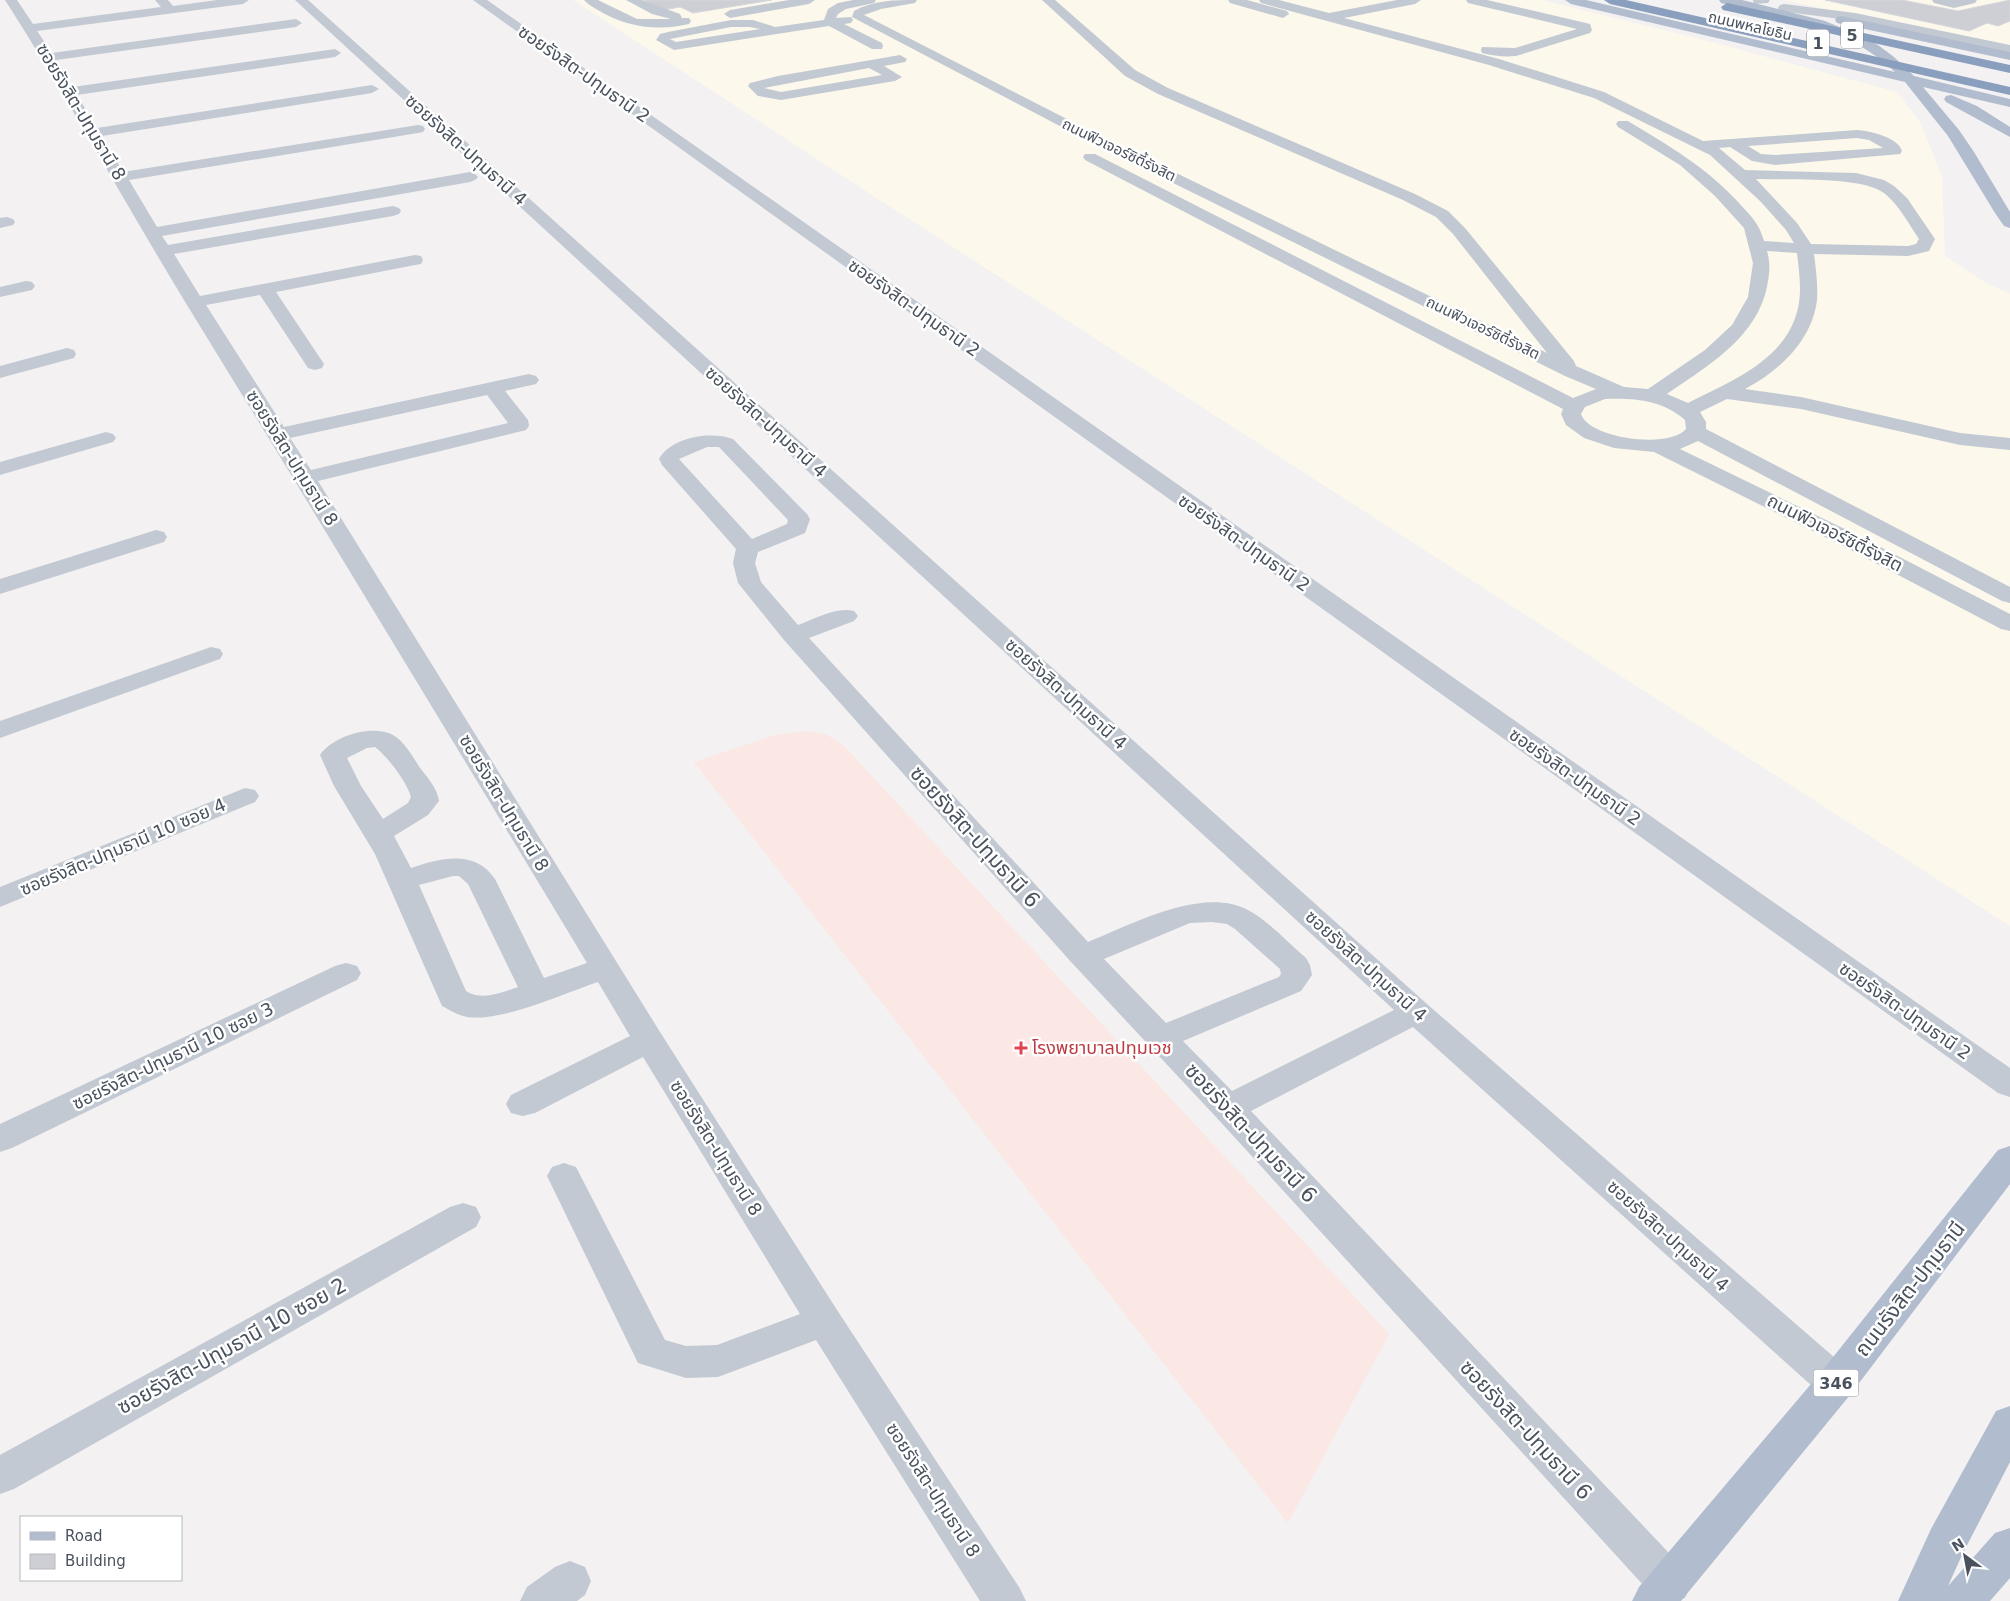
<svg xmlns="http://www.w3.org/2000/svg" width="2010" height="1601" font-family="'DejaVu Sans','Noto Sans Thai',sans-serif">
	<rect width="100%" height="100%" fill="#f3f1f1"/>
	<g fill="#fcf9ec">
		<polygon points="573,0 1542,0 1704,40 1897,92 1920,122 1942,176 1945,256 1986,283 2010,294 2010,926 875,197"/>
		<polygon points="1783,0 2010,0 2010,47 1967,38"/>
	</g>
	<polygon fill="#fbe7e3" points="808,731 827,735 844,746 1389,1334 1288,1523 694,762 775,735"/>
	<g fill="#cecfd5" stroke="#d5d6dc">
		<polygon points="644,0 772,0 693,13 680,7 663,10"/>
		<polygon points="1825,0 1902,0 1958,11 2010,0 2010,21 1998,26 1987,23 1969,31"/>
	</g>
	<g fill="none" stroke-linecap="round" stroke-linejoin="round">
		<g fill="#c2c9d2" fill-rule="evenodd">
			<path d="M5 0H17L33 24 161 7 155 0H168L173 6 217 0H249L243 4 37 31 52 53 296 19 302 23 296 27 56 60 73 87 335 49 341 53 335 57 77 95 97 128 372 85 379 89 372 93 102 136 123 172 418 125 423 126 425 129 423 132 418 133 129 180 157 227 470 172 475 174 478 177 475 180 470 182 162 236 168 245 393 206 399 208 401 211 399 214 393 216 174 254 200 296 415 255 421 256 423 260 421 264 415 265 276 292 324 364 322 368 315 370 308 368 260 295 206 305 284 427 529 374 536 376 539 380 536 384 505 391 528 420 529 426 526 430 318 481 660 1032 837 1310 1019 1587 1026 1601H980L816 1340 718 1377 686 1378 638 1363 547 1176 552 1167 564 1163 576 1167 665 1340 686 1346 717 1345 800 1314 643 1057 535 1113 523 1116 511 1113 506 1104 511 1095 630 1036 598 982C562 994 503 1022 467 1017 457 1015 450 1010 442 1006L375 854 334 786 320 755C333 736 372 724 393 735 405 742 413 757 420 768 428 778 437 788 439 801L428 815 394 836 411 868C440 858 475 849 495 879L544 978 587 963C454 743 321 523 187 305 126 205 69 100 5 0ZM487 395 508 423 311 470 290 438ZM375 747C387 756 407 782 411 797L408 803 383 819 361 786 347 758 367 748ZM453 876H459L468 884 518 987C501 993 482 1001 466 991L419 885Z"/>
			<path d="M295 0H308L1427 1004 1850 1371 1855 1383 1850 1395 1836 1400 1822 1395 1413 1027 1251 1111 1685 1570 1691 1584 1685 1598C1675 1601 1665 1601 1655 1598L1216 1117 1072 963 784 640 738 583 733 563 736 549 662 465 659 459C672 437 710 431 733 439L807 514 810 519 805 533 758 552 755 563 761 582 798 625C815 619 836 606 854 611L858 616 854 621 809 638 1088 942C1131 925 1200 887 1246 909 1268 920 1287 942 1306 958L1310 965 1312 975 1301 991 1183 1041 1232 1091 1394 1010ZM707 447H719L788 520 787 524 752 539 679 459ZM1212 922 1227 924 1235 929 1280 969 1281 974 1279 977 1166 1023 1104 959 1190 923Z"/>
			<polygon points="473,0 487,0 2010,1068 2010,1097 1998,1093"/>
			<path d="M584 0H598L637 19H671L652 14 626 0H642L680 14 682 18H689L691 21 689 24C659 31 631 28 603 13 597 9 589 6 584 0Z"/>
			<polygon points="789,0 815,0 809,4 730,18 724,14 730,10"/>
			<path d="M853 0H876L874 3 846 9 838 14 836 18 851 17 853 20 851 23 844 24 882 43 883 46 882 49H872L829 26 674 50 656 40 660 34 668 32 731 20H753L775 27 824 20 828 9 838 3ZM731 27H750L760 29 676 42 670 39Z"/>
			<path d="M917 0 915 3 881 9 864 15 1104 138 1547 353 1453 234 1436 217 1403 200 1158 94 1125 76 1042 0H1055L1135 70 1168 88 1415 194 1448 211 1465 228 1574 361 1576 366 1624 387 1648 389 1705 350 1732 325 1748 297 1753 263 1744 228 1715 196 1680 165 1618 127 1616 124 1618 121H1628C1669 146 1706 167 1739 203 1751 216 1759 223 1764 241L1794 243 1786 230 1760 201 1710 155 1594 98 1489 65 1261 3 1259 0H1279L1329 13 1397 0H1421L1415 4 1344 18 1499 59 1604 92 1703 141 1857 130C1870 131 1898 137 1902 151L1900 154 1775 165 1752 161 1730 147 1719 148 1745 170 1856 173 1884 180 1894 186 1907 198 1935 239 1929 251 1908 256 1814 254C1816 269 1818 286 1817 300 1812 341 1779 371 1745 389L1801 397 1960 433 2010 438V450L1960 445 1801 409 1727 399 1700 412 1706 422V429L2010 587V603L2002 601 1698 441 1680 449 1859 536 2010 614V631L2001 629 1843 546 1654 452 1614 448 1584 438 1566 425 1561 414 1563 409 1085 160 1083 157 1085 154H1095L1573 398 1596 389 1565 376 1094 144 852 17 854 11C874 0 894 0 917 0ZM1857 138 1869 140 1883 148 1775 155 1761 154 1748 146ZM1756 179C1786 180 1862 176 1884 193 1899 205 1908 223 1919 239L1916 244 1908 246 1811 244 1797 223ZM1767 251 1797 253C1799 271 1802 291 1798 308 1786 361 1730 381 1688 403L1667 394C1709 365 1760 336 1768 281 1770 270 1770 262 1767 251ZM1605 399C1635 398 1662 400 1685 420L1686 429C1670 449 1589 439 1581 414L1585 407Z"/>
			<polygon points="1228,0 1247,0 1287,11 1289,14 1283,18 1230,3"/>
			<path d="M1466 0H1487L1586 23 1590 24 1592 30 1590 33 1516 56C1504 57 1494 56 1482 53L1481 50 1482 47 1515 48 1577 29 1468 3Z"/>
			<polygon points="1753,0 1770,0 1768,3 1754,4"/>
			<polygon points="1932,0 1977,0 1975,3 1954,8 1934,3"/>
			<polygon points="1784,4 1855,13 2010,45 2010,53 1855,21 1780,11 1778,8 1780,5"/>
			<path d="M900 55 907 59 905 62 884 66 902 77 895 81 781 100 758 96 748 86 750 83 778 76ZM869 68 882 75 781 92 764 88Z"/>
			<polygon points="7,217 13,219 15,222 13,225 0,228 0,218"/>
			<polygon points="26,281 32,282 35,286 32,290 0,297 0,287"/>
			<polygon points="67,348 74,350 76,354 74,358 0,378 0,366"/>
			<polygon points="106,432 113,434 116,438 113,442 0,475 0,462"/>
			<polygon points="156,530 164,532 167,537 164,542 0,594 0,579"/>
			<polygon points="211,647 220,649 223,654 220,659 0,738 0,721"/>
			<polygon points="245,788 255,790 259,796 255,802 0,907 0,887"/>
			<polygon points="346,963 357,966 361,973 357,980 12,1148 0,1152 0,1124 335,966"/>
			<polygon points="463,1203 476,1207 481,1217 476,1227 14,1489 0,1494 0,1455 450,1207"/>
			<polygon points="570,1561 585,1567 591,1581 585,1595 577,1601 520,1601 527,1587 555,1567"/>
		</g>
		<g fill="#b1bdce" fill-rule="evenodd">
			<path d="M1565 0H1586L1895 72C1848 26 1782 18 1721 3L1719 0H1742L1825 21 1861 36 1878 45 1894 57 1914 76 2010 99V107L1923 87 1959 130 1974 152 2010 212V228L2004 226 1995 213 1948 136 1905 82 1571 4Z"/>
			<polygon points="1841,16 2010,52 2010,60 1837,23 1835,20 1837,17"/>
			<polygon points="1951,95 1977,106 2010,127 2010,137 1946,102 1944,99 1946,96"/>
			<polygon points="2010,1146 2010,1184 1850,1395 1681,1601 1632,1601 1639,1587 1822,1371 1998,1150"/>
			<polygon points="2010,1406 2010,1462 1962,1555 1948,1586 1995,1533 2010,1528 2010,1578 1990,1601 1898,1601 1931,1529 1996,1411"/>
		</g>
		<g fill="#8a9ebe" fill-rule="evenodd">
			<polygon points="1604,0 1626,0 2010,87 2010,95 1610,4"/>
			<polygon points="1727,3 2010,65 2010,73 1723,10 1721,7"/>
		</g>
	</g>
	<path fill="#e0444e" stroke="#fff" stroke-width="2" d="M1018.5 1040.5h5v5h5v5h-5v5h-5v-5h-5v-5h5z"/>
	<g text-anchor="middle" stroke-width="5" stroke-linejoin="round" paint-order="stroke">
		<g font-size="15" fill="#49525e" stroke="#fff">
			<text transform="translate(1750 26) rotate(13)" y="5">ถนนพหลโยธิน</text>
			<text transform="translate(1119 150) rotate(26)" y="5">ถนนฟิวเจอร์ซิตี้รังสิต</text>
			<text transform="translate(1483 328) rotate(26)" y="5">ถนนฟิวเจอร์ซิตี้รังสิต</text>
		</g>
		<g fill="#fff" stroke="#80868e" stroke-width="1">
			<rect x="1841" y="21.5" width="22" height="27" rx="4"/>
			<rect x="1807" y="29.5" width="22" height="27" rx="4"/>
			<rect x="1813.5" y="1369.5" width="45" height="27" rx="4"/>
		</g>
		<g font-size="16" font-weight="bold" fill="#49525e">
			<text x="1852" y="41">5</text>
			<text x="1818" y="49">1</text>
			<text x="1836" y="1389">346</text>
		</g>
		<g font-size="18" fill="#49525e" stroke="#fff">
			<text transform="translate(584 74) rotate(35)" y="6">ซอยรังสิต-ปทุมธานี 2</text>
			<text transform="translate(81 112) rotate(59)" y="6">ซอยรังสิต-ปทุมธานี 8</text>
			<text transform="translate(466 150) rotate(42)" y="6">ซอยรังสิต-ปทุมธานี 4</text>
			<text transform="translate(914 308) rotate(35)" y="6">ซอยรังสิต-ปทุมธานี 2</text>
			<text transform="translate(766 422) rotate(42)" y="6">ซอยรังสิต-ปทุมธานี 4</text>
			<text transform="translate(292 458) rotate(58)" y="6">ซอยรังสิต-ปทุมธานี 8</text>
			<text transform="translate(1835 533) rotate(27)" y="6">ถนนฟิวเจอร์ซิตี้รังสิต</text>
			<text transform="translate(1244 543) rotate(35)" y="6">ซอยรังสิต-ปทุมธานี 2</text>
			<text transform="translate(1066 694) rotate(42)" y="6">ซอยรังสิต-ปทุมธานี 4</text>
			<text transform="translate(1575 777) rotate(35)" y="6">ซอยรังสิต-ปทุมธานี 2</text>
			<text transform="translate(504 803) rotate(59)" y="6">ซอยรังสิต-ปทุมธานี 8</text>
			<text transform="translate(123 847) rotate(-23)" y="6">ซอยรังสิต-ปทุมธานี 10 ซอย 4</text>
			<text transform="translate(1366 966) rotate(42)" y="6">ซอยรังสิต-ปทุมธานี 4</text>
			<text transform="translate(1905 1011) rotate(35)" y="6">ซอยรังสิต-ปทุมธานี 2</text>
			<text transform="translate(173 1056) rotate(-26)" y="6">ซอยรังสิต-ปทุมธานี 10 ซอย 3</text>
			<text transform="translate(716 1148) rotate(58)" y="6">ซอยรังสิต-ปทุมธานี 8</text>
			<text transform="translate(1668 1236) rotate(42)" y="6">ซอยรังสิต-ปทุมธานี 4</text>
			<text transform="translate(933 1490) rotate(57)" y="6">ซอยรังสิต-ปทุมธานี 8</text>
		</g>
		<g font-size="18" fill="#be3a42" stroke="#fff" text-anchor="start">
			<text x="1032" y="1054">โรงพยาบาลปทุมเวช</text>
		</g>
		<g font-size="21" fill="#49525e" stroke="#fff">
			<text transform="translate(975 837) rotate(48)" y="7">ซอยรังสิต-ปทุมธานี 6</text>
			<text transform="translate(1251 1133) rotate(47)" y="7">ซอยรังสิต-ปทุมธานี 6</text>
			<text transform="translate(1910 1289) rotate(-52)" y="7">ถนนรังสิต-ปทุมธานี</text>
			<text transform="translate(232 1346) rotate(-29)" y="7">ซอยรังสิต-ปทุมธานี 10 ซอย 2</text>
			<text transform="translate(1526 1430) rotate(47)" y="7">ซอยรังสิต-ปทุมธานี 6</text>
		</g>
	</g>
	<rect x="20" y="1516" width="162" height="65" fill="#ffffff" stroke="#b6babf"/>
	<rect x="30" y="1532" width="25" height="8" fill="#b1bdce" stroke="#b6babf"/>
	<text x="65" y="1541" font-size="15" fill="#49525e">Road</text>
	<rect x="30" y="1554" width="25" height="15" fill="#cecfd5" stroke="#b6babf"/>
	<text x="65" y="1566" font-size="15" fill="#49525e">Building</text>
	<g transform="translate(1965 1556) rotate(328)" stroke="#ffffff" stroke-width="4" paint-order="stroke">
	<path d="M0-4L9 19L0 12L-9 19Z" fill="#49525e"/>
	<text y="-8" font-size="14" font-weight="bold" text-anchor="middle" fill="#49525e">N</text>
	</g>
</svg>
